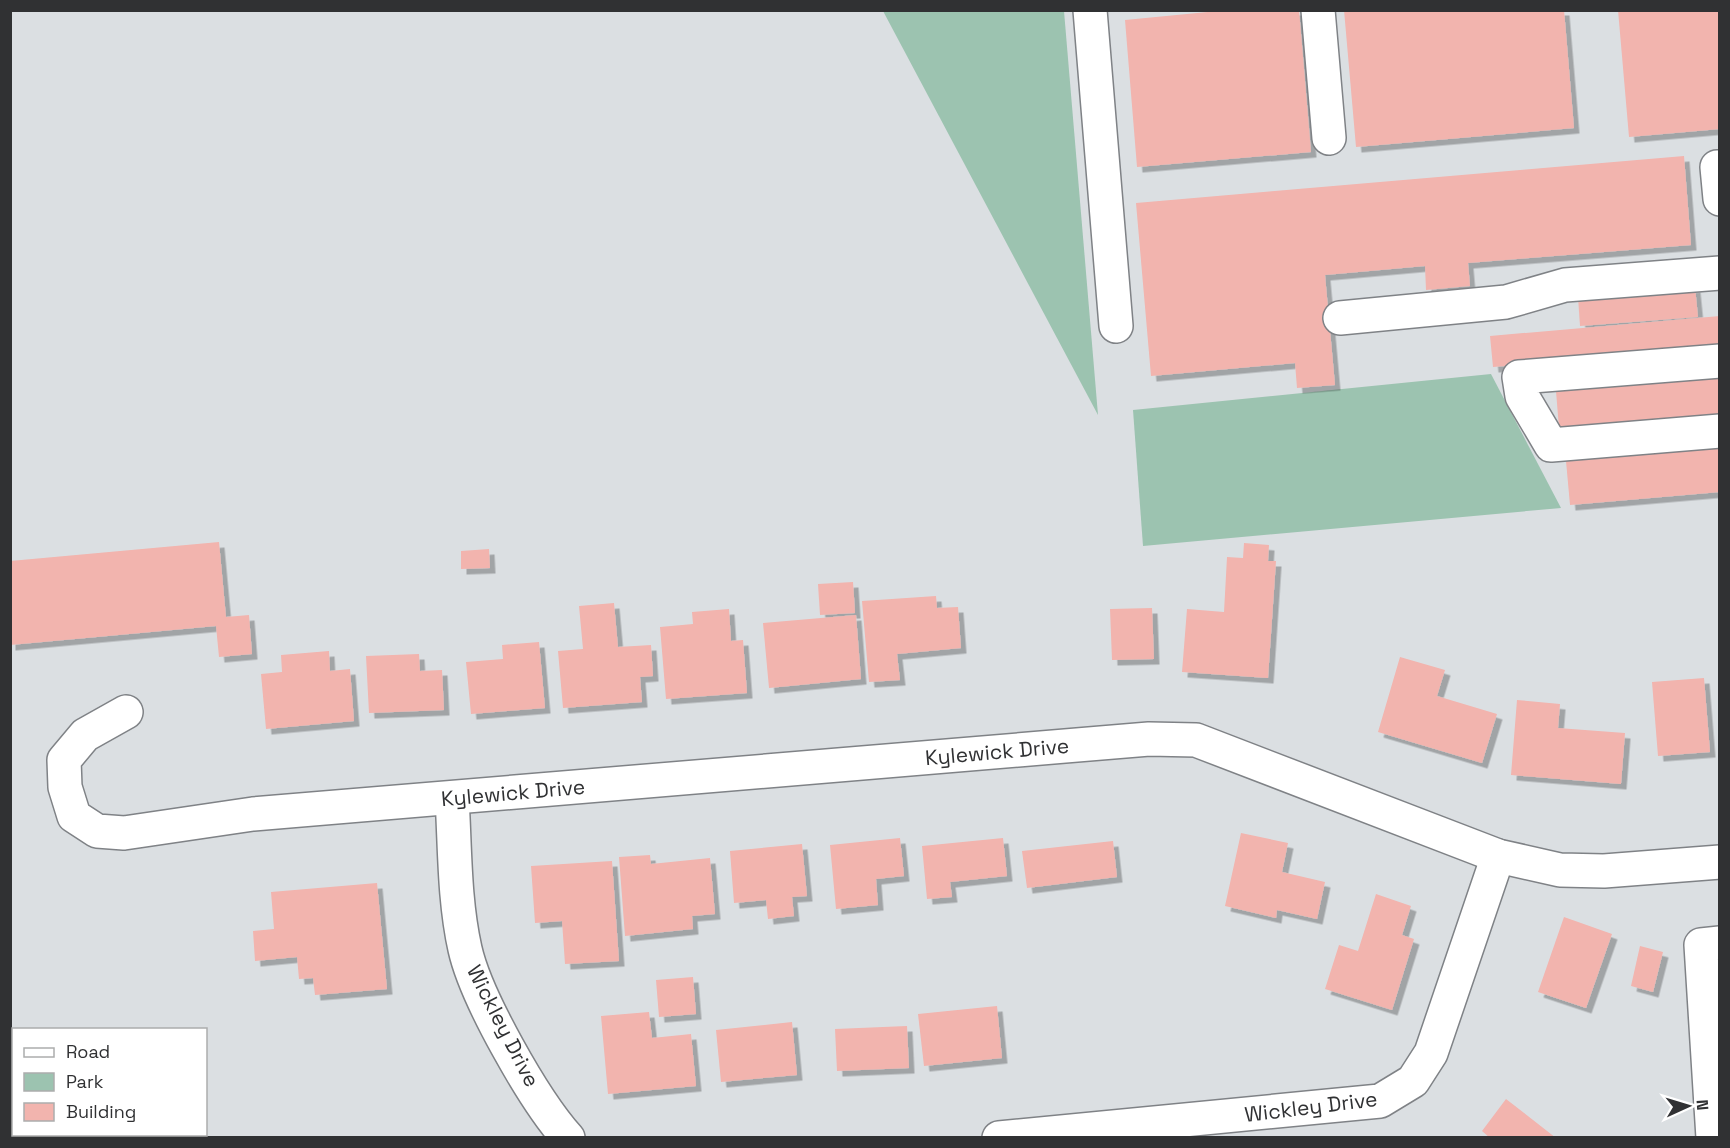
<svg xmlns="http://www.w3.org/2000/svg" width="1730" height="1148" font-family="'Space Grotesk',sans-serif">
	<defs>
		<filter id="shadow"><feDropShadow dx="5.5" dy="5.5" stdDeviation="0" flood-color="#0004"/></filter>
	</defs>
	<rect width="100%" height="100%" fill="#dbdfe2"/>
	<g fill="#9cc3b0">
		<polygon points="883,11 1064,11 1098,415"/>
		<polygon points="1491,374 1561,508 1143,546 1133,410"/>
	</g>
	<g fill="#f2b4ae" filter="url(#shadow)">
		<polygon points="1228,10 1299,10 1311,152 1137,167 1125,20"/>
		<polygon points="1344,10 1564,10 1574,128 1356,147"/>
		<polygon points="1618,10 1720,10 1720,129 1629,137"/>
		<polygon points="1684,156 1691,245 1468,263 1470,286 1426,290 1425,266 1325,275 1335,385 1297,388 1295,363 1151,376 1136,203"/>
		<polygon points="1695,287 1698,317 1580,326 1578,297"/>
		<polygon points="1720,316 1720,348 1493,367 1490,336"/>
		<polygon points="1720,378 1720,415 1559,428 1556,391"/>
		<polygon points="1720,448 1720,492 1570,505 1566,461"/>
		<polygon points="219,542 226,617 249,615 252,654 219,657 216,626 10,645 10,561"/>
		<polygon points="1244,543 1269,545 1268,561 1276,561 1268,678 1182,672 1187,609 1224,612 1227,557 1243,558"/>
		<polygon points="489,549 490,568 461,569 461,551"/>
		<polygon points="853,582 855,613 820,615 818,584"/>
		<polygon points="936,596 937,608 958,607 961,648 897,654 900,680 869,682 862,601"/>
		<polygon points="614,603 618,647 651,645 653,676 640,677 642,702 563,708 558,651 583,649 579,606"/>
		<polygon points="1152,608 1154,659 1112,660 1110,609"/>
		<polygon points="729,609 731,641 743,640 747,693 666,699 660,627 693,624 692,612"/>
		<polygon points="856,615 861,679 769,688 763,623"/>
		<polygon points="539,642 545,708 471,714 466,662 503,659 502,645"/>
		<polygon points="329,651 330,671 350,669 354,721 266,729 261,674 282,672 281,655"/>
		<polygon points="419,654 420,671 442,670 444,710 369,713 366,656"/>
		<polygon points="1400,657 1445,670 1437,696 1497,714 1482,763 1378,732"/>
		<polygon points="1704,678 1710,752 1658,756 1652,682"/>
		<polygon points="1517,700 1560,704 1558,728 1625,733 1621,784 1511,775"/>
		<polygon points="1241,833 1288,843 1282,872 1325,882 1317,919 1277,910 1276,918 1225,906"/>
		<polygon points="900,838 904,876 876,879 878,905 836,909 830,845"/>
		<polygon points="1003,838 1007,876 950,882 952,897 927,899 922,846"/>
		<polygon points="1113,841 1117,877 1027,888 1022,851"/>
		<polygon points="802,844 807,896 792,897 794,916 768,919 766,900 734,903 730,851"/>
		<polygon points="650,855 651,864 710,858 715,914 692,916 693,929 625,936 619,857"/>
		<polygon points="612,861 619,961 565,964 562,921 535,923 531,866"/>
		<polygon points="377,883 387,989 315,995 313,978 299,979 297,957 255,961 253,931 274,929 271,892"/>
		<polygon points="1376,894 1411,906 1402,935 1414,939 1392,1010 1325,989 1339,945 1358,951"/>
		<polygon points="1564,917 1612,934 1586,1008 1538,992"/>
		<polygon points="1640,946 1663,952 1653,992 1631,986"/>
		<polygon points="693,977 696,1014 659,1017 656,980"/>
		<polygon points="997,1006 1002,1058 924,1066 918,1014"/>
		<polygon points="649,1012 652,1038 691,1034 696,1086 608,1094 601,1016"/>
		<polygon points="792,1022 797,1075 721,1082 716,1030"/>
		<polygon points="907,1026 909,1068 837,1071 835,1029"/>
		<polygon points="1506,1099 1556,1138 1490,1138 1482,1131"/>
	</g>
	<g fill="none" stroke-linecap="round" stroke-linejoin="round">
		<defs>
			<g id="minor">
				<polyline points="1090,10 1116,326"/>
				<polyline points="1318,10 1329,138"/>
				<polyline points="1720,167 1717,167 1720,199"/>
				<polyline points="1340,318 1506,302 1565,285 1720,273"/>
				<polyline points="1720,361 1519,377 1522,396 1551,445 1720,431"/>
				<polyline points="126,712 85,735 64,760 65,787 74,816 97,831 124,833 253,814 1149,739 1196,740 1498,856 1560,870 1604,871 1720,862"/>
				<path d="M452 798C455 848 454 900 465 949 476 998 534 1100 568 1138"/>
				<polyline points="999,1138 1380,1101 1413,1081 1431,1053 1498,856"/>
				<polyline points="1713,1138 1701,945 1720,943"/>
			</g>
		</defs>
		<use href="#minor" stroke="#7f8286" stroke-width="36"/>
		<use href="#minor" stroke="#fff" stroke-width="33"/>
	</g>
	<g text-anchor="middle" stroke-width="4.5" stroke-linejoin="round" paint-order="stroke">
		<g font-size="21" fill="#303133" stroke="#fff">
			<text transform="translate(997 752) rotate(-5)" y="7">Kylewick Drive</text>
			<text transform="translate(513 793) rotate(-5)" y="7">Kylewick Drive</text>
			<text transform="translate(503 1026) rotate(63)" y="7">Wickley Drive</text>
			<text transform="translate(1311 1107) rotate(-7)" y="7">Wickley Drive</text>
		</g>
	</g>
	<rect width="1730" height="1148" fill="none" stroke="#303133" stroke-width="24"/>
	<rect x="12" y="1028" width="195" height="108" fill="#ffffff" stroke="#acadad" stroke-width="1.5"/>
	<rect x="24" y="1048" width="30" height="9" fill="#ffffff" stroke="#acadad" stroke-width="1.5"/>
	<text x="66" y="1058" font-size="18" fill="#303133">Road</text>
	<rect x="24" y="1073" width="30" height="18" fill="#9cc3b0" stroke="#acadad" stroke-width="1.5"/>
	<text x="66" y="1088" font-size="18" fill="#303133">Park</text>
	<rect x="24" y="1103" width="30" height="18" fill="#f2b4ae" stroke="#acadad" stroke-width="1.5"/>
	<text x="66" y="1118" font-size="18" fill="#303133">Building</text>
	<g transform="translate(1688 1106) rotate(86)" stroke="#ffffff" stroke-width="4.5" paint-order="stroke">
	<path d="M0-4.5L10 22L0 15L-10 22Z" fill="#303133"/>
	<text y="-9" font-size="16" font-weight="bold" text-anchor="middle" fill="#303133">N</text>
	</g>
</svg>
